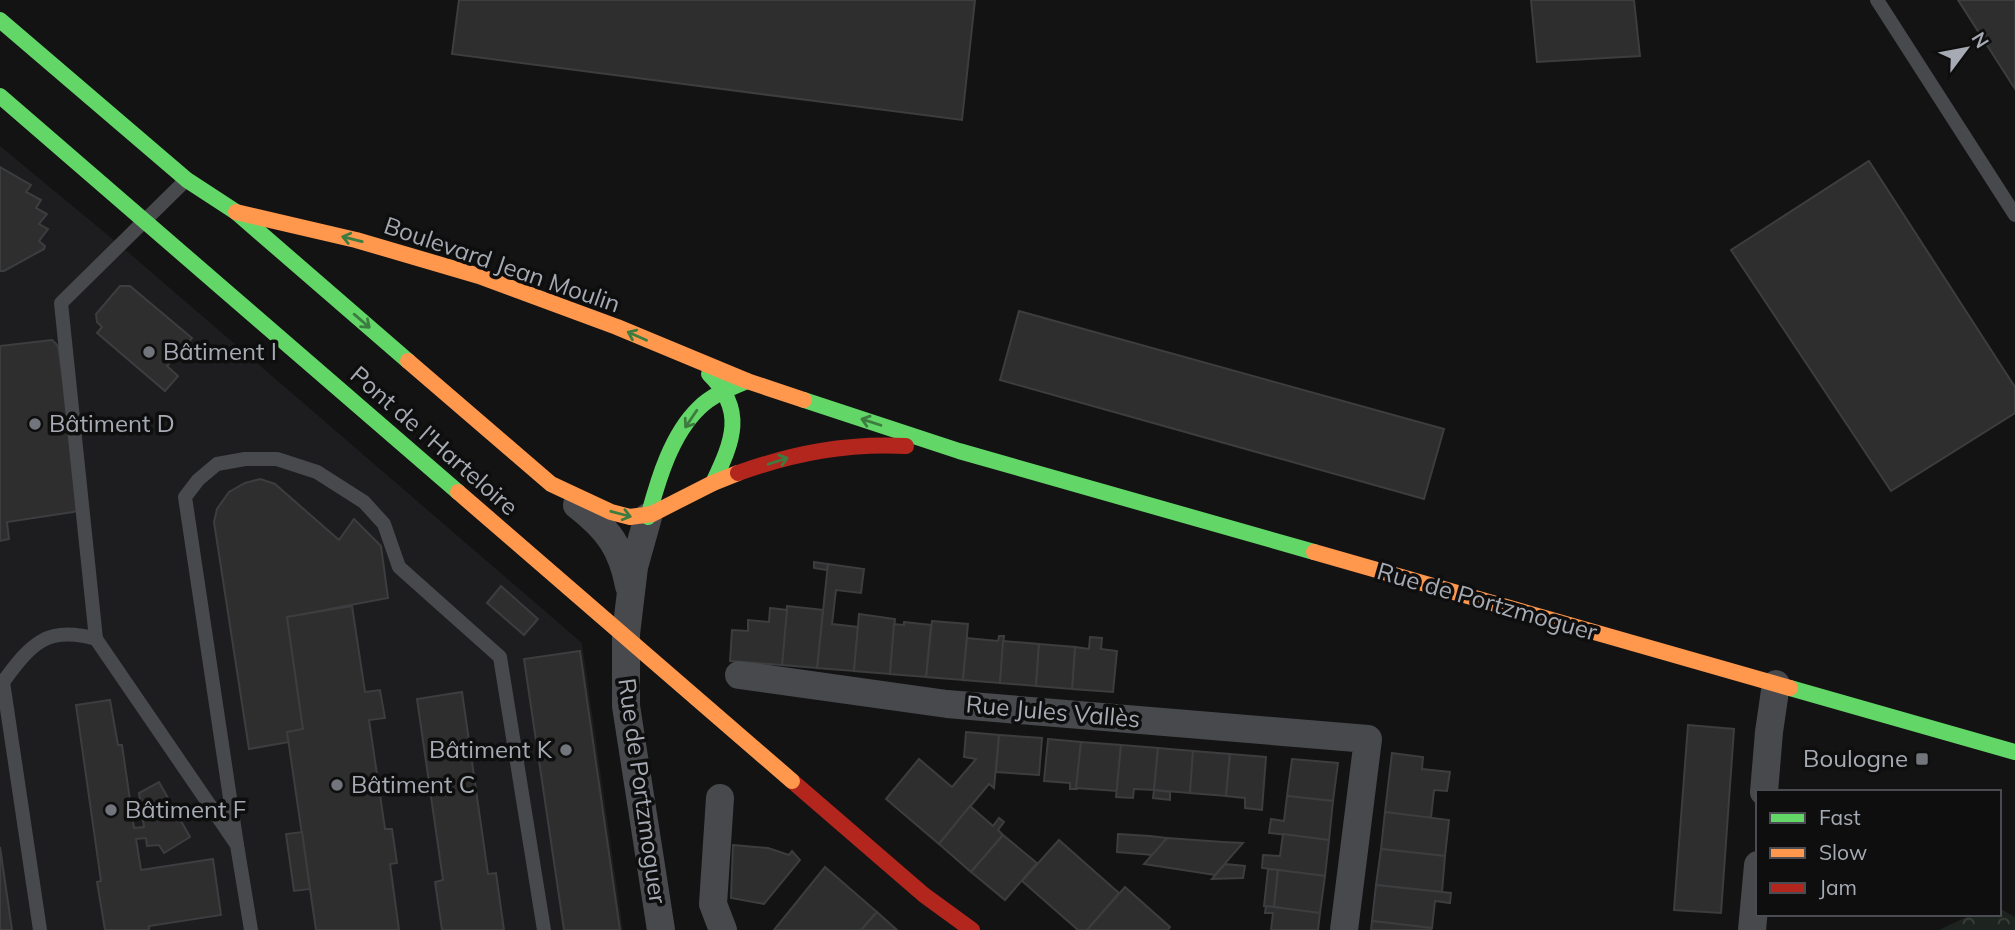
<svg xmlns="http://www.w3.org/2000/svg" width="2015" height="930" font-family="Mulish,sans-serif">
	<defs>
		<pattern id="forest-crowns" width="20" height="18" patternUnits="userSpaceOnUse" patternTransform="scale(1.75)"><rect width="20" height="18" fill="#1d231e"/><path d="M2 6a3 3 0 1 1 6 0M12 15a3 3 0 1 1 6 0" fill="none" stroke="#3b403c"/></pattern>
	</defs>
	<rect width="100%" height="100%" fill="#131313"/>
	<polygon fill="#1d1d1f" points="0,146 121,246 582,643 623,930 0,930"/>
	<polygon fill="url(#forest-crowns)" points="1999,908 2015,917 2015,930 1939,930 1973,914 1999,914"/>
	<g fill="#2e2e2e" stroke="#3c3d3f" stroke-width="2">
		<polygon points="459,0 975,0 962,120 452,54"/>
		<polygon points="1531,0 1634,0 1640,56 1537,62"/>
		<polygon points="1958,0 2015,0 2015,89"/>
		<polygon points="1869,161 2015,387 2015,413 1891,491 1731,250"/>
		<polygon points="0,167 31,185 26,192 41,200 36,208 47,214 39,224 48,229 39,241 45,246 44,249 4,271 0,271"/>
		<polygon points="120,286 130,286 192,338 167,366 178,376 165,391 97,333 102,327 97,322 96,314"/>
		<polygon points="1019,311 1444,429 1424,499 1000,380"/>
		<polygon points="52,340 58,346 81,503 77,511 73,512 7,522 9,539 0,541 0,346"/>
		<polygon points="260,479 275,484 339,540 354,519 381,546 388,598 287,617 303,729 287,732 289,742 249,749 214,522 217,509 229,492 245,483"/>
		<polygon points="814,562 828,564 827,570 814,568"/>
		<polygon points="828,564 864,569 861,593 836,590 832,624 858,627 854,671 817,668"/>
		<polygon points="501,586 538,619 524,635 487,603"/>
		<polygon points="352,606 365,692 380,690 385,718 369,720 385,829 392,829 397,863 390,864 399,930 316,930 287,732 303,729 287,617"/>
		<polygon points="787,606 823,610 817,668 782,665"/>
		<polygon points="770,608 787,610 782,665 730,661 732,630 748,631 748,620 769,622"/>
		<polygon points="859,614 895,619 890,674 854,671"/>
		<polygon points="932,621 968,624 963,680 926,677"/>
		<polygon points="904,622 931,625 926,677 890,674 894,624 904,625"/>
		<polygon points="999,636 1004,636 1000,683 963,680 967,638 998,641"/>
		<polygon points="1090,637 1102,638 1101,649 1117,651 1113,692 1072,689 1075,647 1089,649"/>
		<polygon points="1003,641 1039,644 1036,686 1000,683"/>
		<polygon points="1039,644 1075,647 1072,689 1036,686"/>
		<polygon points="580,651 620,930 564,930 524,659"/>
		<polygon points="462,692 488,874 496,873 504,930 442,930 435,882 443,880 417,699"/>
		<polygon points="110,700 118,745 122,745 134,828 144,827 139,793 159,782 190,837 164,853 159,845 147,846 146,838 136,839 141,870 213,859 221,915 149,926 149,930 105,930 97,882 101,881 76,705"/>
		<polygon points="1688,725 1734,729 1721,913 1674,910"/>
		<polygon points="966,732 999,735 994,788 989,784 939,844 886,799 919,759 952,787 976,759 964,757"/>
		<polygon points="999,735 1042,738 1039,775 996,772"/>
		<polygon points="1048,739 1081,742 1077,789 1070,789 1070,783 1044,781"/>
		<polygon points="1081,742 1121,745 1117,791 1076,788"/>
		<polygon points="1121,745 1158,748 1154,790 1134,789 1133,798 1116,797"/>
		<polygon points="1158,748 1193,751 1190,793 1154,790"/>
		<polygon points="1193,751 1230,754 1226,796 1190,793"/>
		<polygon points="1392,753 1423,757 1422,769 1450,772 1447,791 1434,790 1431,818 1385,812"/>
		<polygon points="1230,754 1266,757 1262,810 1245,808 1245,798 1226,796"/>
		<polygon points="1292,759 1338,763 1333,801 1287,796"/>
		<polygon points="1154,790 1170,792 1170,800 1153,798"/>
		<polygon points="1287,796 1333,801 1329,840 1269,833 1271,819 1284,821"/>
		<polygon points="970,806 993,826 999,818 1004,822 998,830 1003,835 971,872 939,844"/>
		<polygon points="1385,812 1449,820 1445,856 1381,849"/>
		<polygon points="302,832 310,889 294,891 286,834"/>
		<polygon points="1118,834 1150,836 1167,838 1153,855 1117,852"/>
		<polygon points="1283,834 1329,840 1325,876 1262,868 1263,855 1280,856"/>
		<polygon points="1003,835 1037,863 1005,900 971,872"/>
		<polygon points="1167,838 1223,842 1243,843 1215,875 1144,864"/>
		<polygon points="1059,840 1119,893 1087,930 1078,930 1022,881"/>
		<polygon points="733,845 768,848 789,855 792,851 800,860 764,904 731,898"/>
		<polygon points="0,847 12,930 0,930"/>
		<polygon points="1381,849 1445,856 1442,892 1376,885"/>
		<polygon points="1225,864 1245,866 1243,878 1212,879"/>
		<polygon points="825,867 877,912 861,930 774,930"/>
		<polygon points="1268,869 1278,870 1274,907 1264,906"/>
		<polygon points="1278,870 1325,876 1320,913 1274,907"/>
		<polygon points="1376,885 1451,893 1450,903 1435,901 1432,928 1372,921"/>
		<polygon points="1125,887 1170,927 1168,930 1087,930"/>
		<polygon points="1266,906 1320,913 1318,930 1271,930 1273,913 1265,913"/>
		<polygon points="877,912 897,930 861,930"/>
		<polygon points="1372,921 1432,928 1431,930 1371,930"/>
	</g>
	<g fill="none" stroke-linecap="round" stroke-linejoin="round">
		<g stroke="#47494c" stroke-width="14">
			<polyline points="1877,0 2015,215"/>
			<polyline points="96,639 61,303 186,180"/>
			<polyline points="237,845 185,497 198,480 217,464 245,459 277,459 317,472 364,502 384,524 399,567 500,657 544,930"/>
			<path d="M40 930 3 682C31 644 47 625 96 639L237 845 251 930"/>
		</g>
		<g stroke="#47494c" stroke-width="28">
			<path d="M577 505C608 529 622 548 629 586"/>
			<polyline points="648,517 634,567 626,634 626,706 661,930"/>
			<polyline points="739,675 947,704 1368,739 1344,930"/>
			<polyline points="1764,792 1769,732 1776,684"/>
			<polyline points="720,798 713,904 723,930"/>
			<polyline points="1752,930 1758,865"/>
		</g>
		<g stroke="#63d668" stroke-width="16">
			<polyline points="0,20 187,180 236,212 408,361"/>
			<path d="M709 374C746 410 733 441 713 483"/>
			<polyline points="804,400 959,451 1314,552"/>
			<path d="M648 517C658 480 671 435 699 408 712 395 730 388 747 381"/>
			<polyline points="1790,688 2015,752"/>
		</g>
		<g stroke="#ff974d" stroke-width="16">
			<polyline points="236,212 356,240 479,276 617,327 747,381 804,400"/>
			<polyline points="408,361 551,484 611,512 630,517 652,514 713,483 738,473"/>
			<polyline points="1314,552 1790,688"/>
		</g>
		<g stroke="#b3261e" stroke-width="16">
			<path d="M738 473C794 453 847 443 906 446"/>
			<polyline points="792,781 924,895 972,930"/>
		</g>
		<polyline stroke="#63d668" stroke-width="16" points="0,96 458,492"/>
		<polyline stroke="#ff974d" stroke-width="16" points="458,492 792,781"/>
	</g>
	<defs><path id="oneway-shaft" d="M-6 0H5M1.5-3L5.5 0L1.5 3" fill="none" stroke-width="1.6" stroke-linecap="round" stroke-linejoin="round" transform="scale(1.75)"/></defs>
	<g stroke="#3d7c40">
		<use href="#oneway-shaft" transform="translate(352 239) rotate(-166)"/>
		<use href="#oneway-shaft" transform="translate(362 321) rotate(41)"/>
		<use href="#oneway-shaft" transform="translate(637 336) rotate(-156)"/>
		<use href="#oneway-shaft" transform="translate(691 419) rotate(124)"/>
		<use href="#oneway-shaft" transform="translate(871 422) rotate(-162)"/>
		<use href="#oneway-shaft" transform="translate(778 461) rotate(-18)"/>
		<use href="#oneway-shaft" transform="translate(621 514) rotate(15)"/>
	</g>
	<g fill="#72757b" stroke="#0e0e0f" stroke-width="2.5">
		<circle cx="149" cy="352" r="7"/>
		<circle cx="35" cy="424" r="7"/>
		<circle cx="566" cy="750" r="7"/>
		<rect x="1915" y="752" width="14" height="14" rx="3.5"/>
		<circle cx="337" cy="785" r="7"/>
		<circle cx="111" cy="810" r="7"/>
	</g>
	<g text-anchor="middle" stroke-width="7" stroke-linejoin="round" paint-order="stroke">
		<g font-size="24" fill="#a5aab3" stroke="#0e0e0f">
			<text transform="translate(502 265) rotate(19)" y="8">Boulevard Jean Moulin</text>
			<text transform="translate(434 441) rotate(41)" y="8">Pont de l'Harteloire</text>
			<text transform="translate(1487 602) rotate(16)" y="8">Rue de Portzmoguer</text>
			<text transform="translate(1053 712) rotate(5)" y="8">Rue Jules Vallès</text>
			<text transform="translate(642 791) rotate(82)" y="8">Rue de Portzmoguer</text>
		</g>
		<g font-size="24" fill="#a5aab3" stroke="#0e0e0f" text-anchor="start">
			<text x="163" y="360">Bâtiment I</text>
			<text x="49" y="432">Bâtiment D</text>
			<text x="552" y="758" text-anchor="end">Bâtiment K</text>
			<text x="1908" y="767" text-anchor="end">Boulogne</text>
			<text x="351" y="793">Bâtiment C</text>
			<text x="125" y="818">Bâtiment F</text>
		</g>
	</g>
	<rect x="1756" y="790" width="245" height="126" fill="#0e0e0f" stroke="#4a4c51" stroke-width="2"/>
	<rect x="1770" y="813" width="35" height="10" fill="#63d668" stroke="#4a4c51" stroke-width="2"/>
	<text x="1819" y="825" font-size="21" fill="#a5aab3">Fast</text>
	<rect x="1770" y="848" width="35" height="10" fill="#ff974d" stroke="#4a4c51" stroke-width="2"/>
	<text x="1819" y="860" font-size="21" fill="#a5aab3">Slow</text>
	<rect x="1770" y="883" width="35" height="10" fill="#b3261e" stroke="#4a4c51" stroke-width="2"/>
	<text x="1819" y="895" font-size="21" fill="#a5aab3">Jam</text>
	<g transform="translate(1966 49) rotate(58)" stroke="#0e0e0f" stroke-width="5" paint-order="stroke">
	<path d="M0-5L12 26L0 18L-12 26Z" fill="#a5aab3"/>
	<text y="-10" font-size="19" font-weight="bold" text-anchor="middle" fill="#a5aab3">N</text>
	</g>
</svg>
